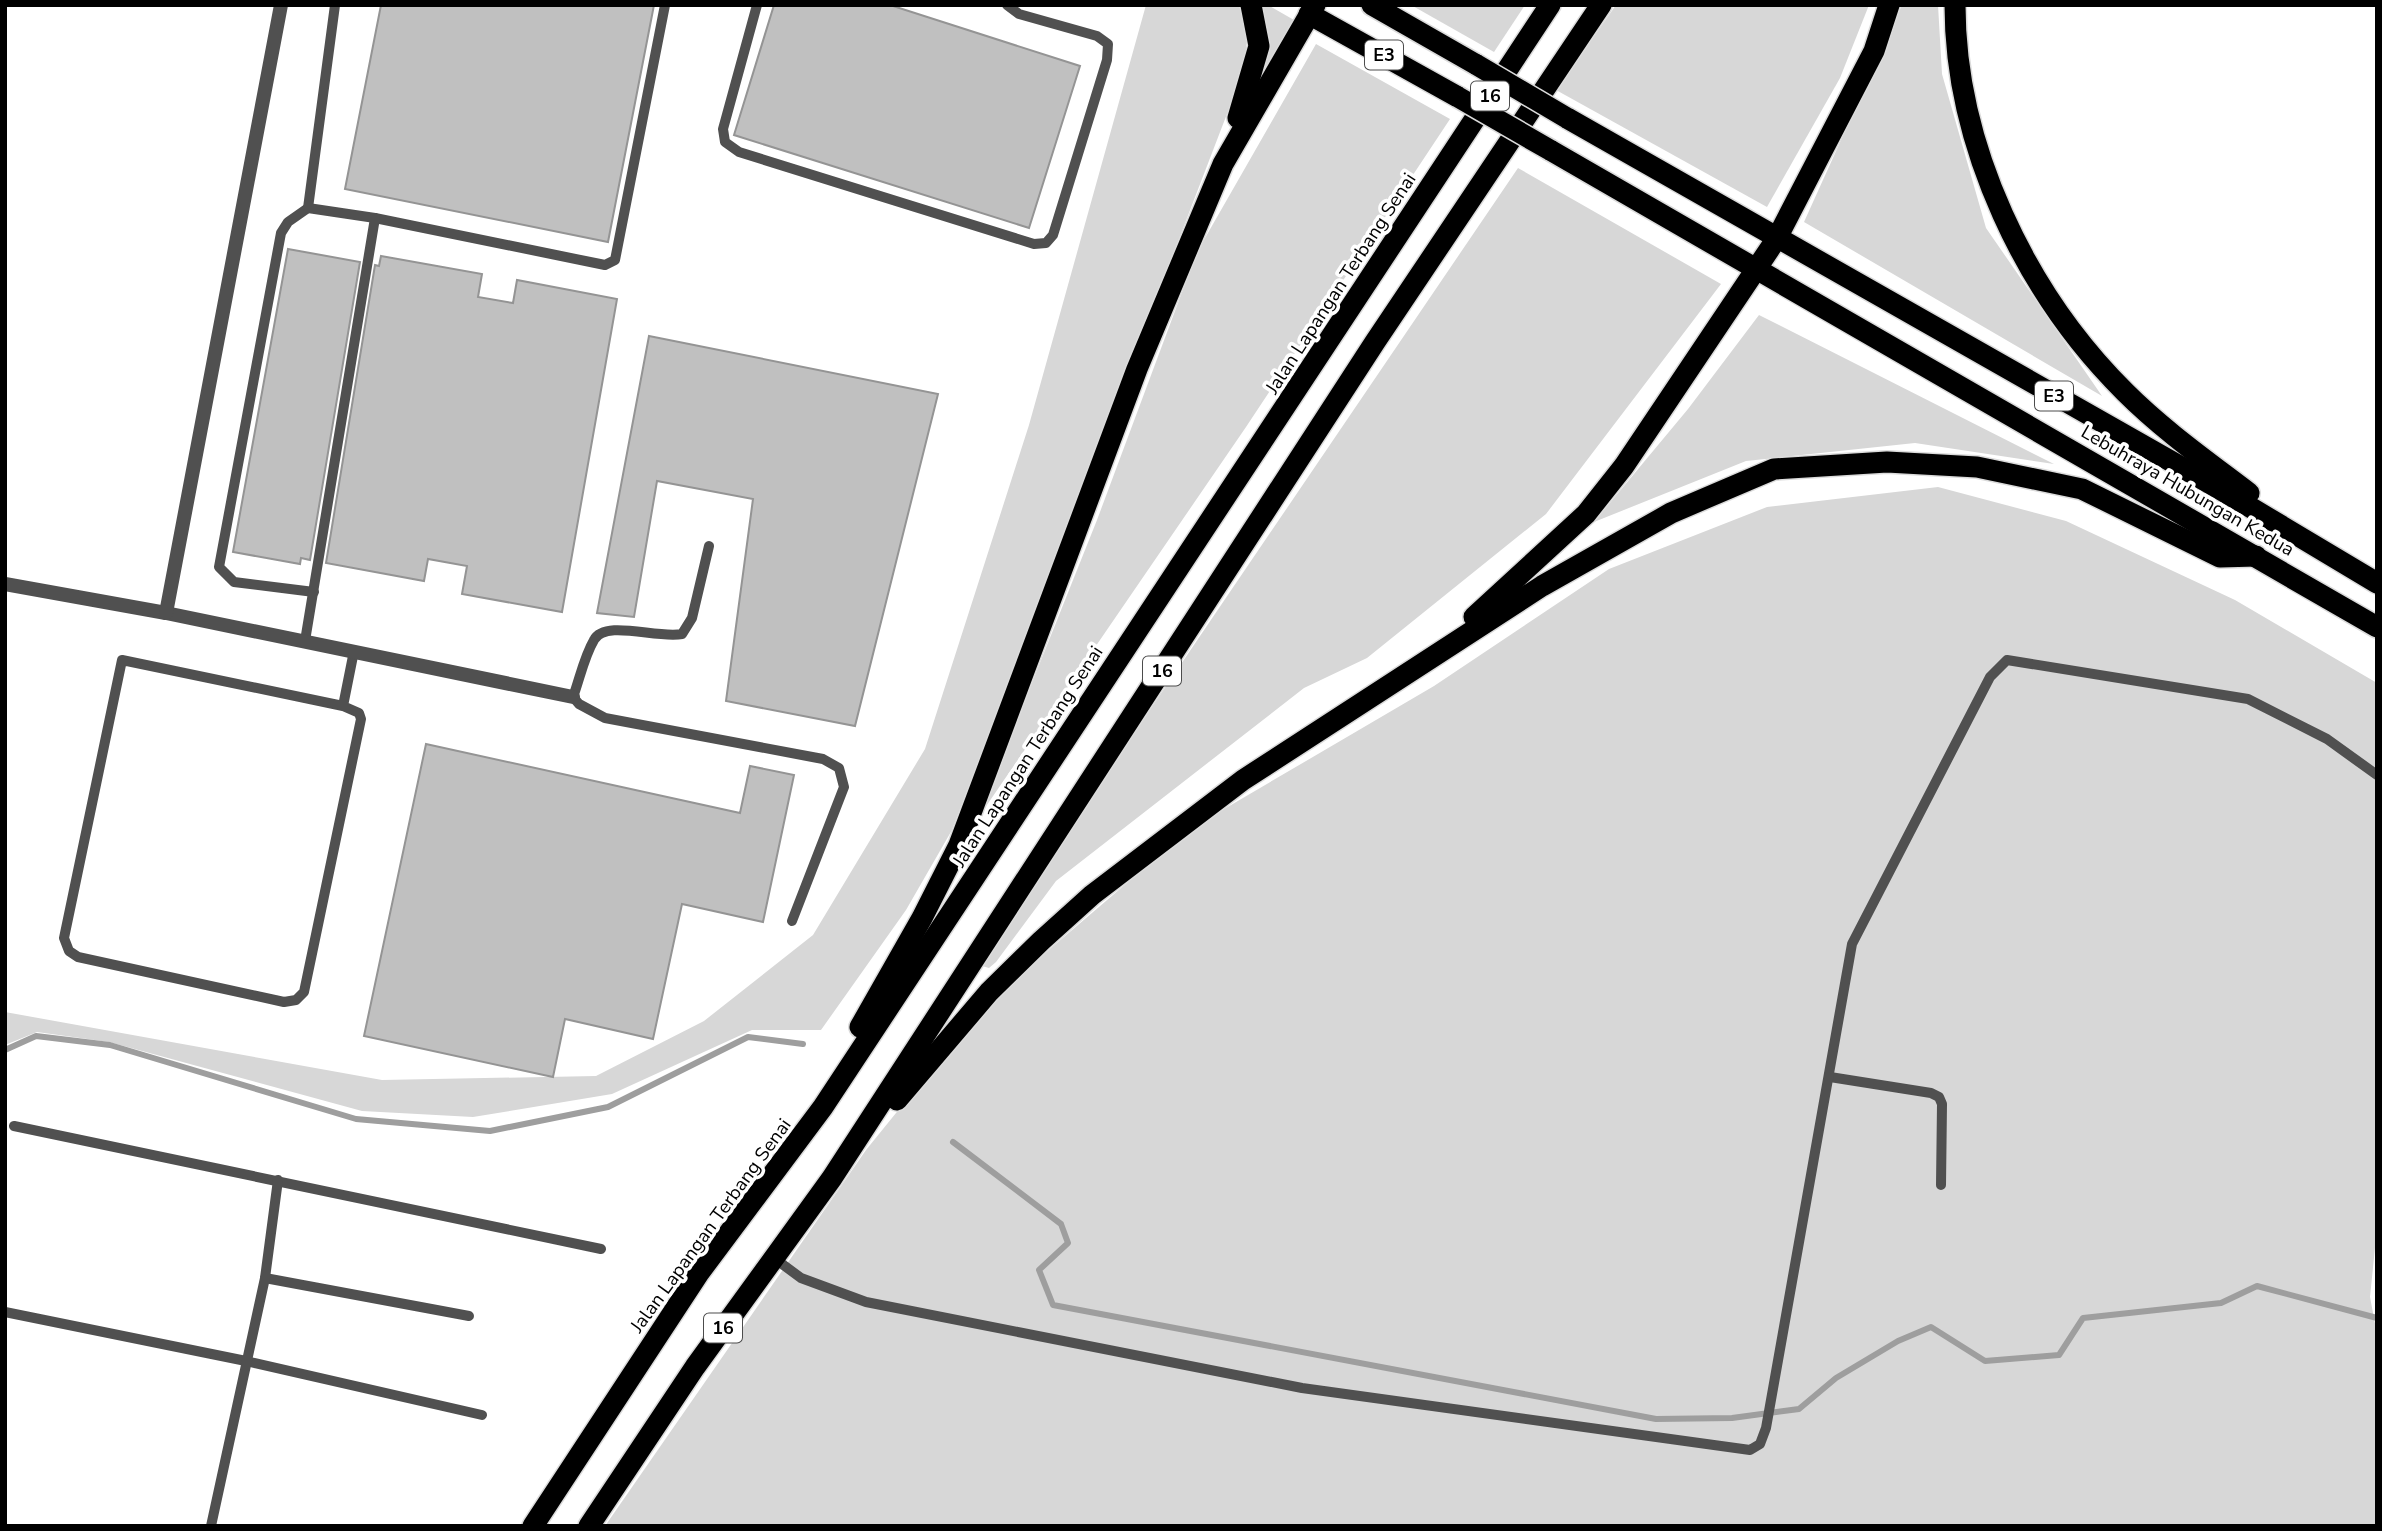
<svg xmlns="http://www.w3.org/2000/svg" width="2382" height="1531" font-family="'Nunito Sans',sans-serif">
	<rect width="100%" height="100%" fill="#fff"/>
	<g fill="#d7d7d7">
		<polygon points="1146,5 1239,5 1247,34 1245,67 952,830 906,910 821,1030 752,1030 612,1094 473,1117 362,1111 109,1042 37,1032 5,1045 5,1012 382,1080 596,1076 704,1021 813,935 925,749 1029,425"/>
		<path d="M1258 5H1268L1294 20 1253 88C1268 53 1271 42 1258 5Z"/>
		<polygon points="1411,5 1525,5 1494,52"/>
		<polygon points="1616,5 1869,5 1840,78 1767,207 1556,90"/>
		<polygon points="1902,5 1938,5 1942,74 1986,228 2102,396 1804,222"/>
		<polygon points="1316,44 1450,119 1246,427 978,818 1097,520 1197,252"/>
		<polygon points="1518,168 1721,284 1546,514 1367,658 1304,688 1056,881 996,962 989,968 982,966 984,954"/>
		<polygon points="1759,315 2054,464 1915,443 1746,461 1594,522 1688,409"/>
		<polygon points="1938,487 2066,521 2235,600 2377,683 2377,1228 2370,1297 2377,1334 2377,1526 605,1526 866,1150 982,1007 1190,829 1434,686 1609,569 1767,507"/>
	</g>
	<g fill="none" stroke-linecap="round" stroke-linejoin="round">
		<g stroke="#9e9e9e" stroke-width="6">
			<polyline points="5,1050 36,1036 110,1045 356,1119 490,1131 608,1107 748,1037 803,1044"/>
			<polyline points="953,1142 1061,1224 1068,1243 1039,1270 1053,1305 1656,1419 1732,1418 1799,1409 1836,1378 1898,1341 1931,1327 1985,1361 2059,1355 2083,1318 2221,1303 2257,1286 2377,1318"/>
		</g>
	</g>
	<g fill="#c0c0c0" stroke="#949494" stroke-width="2">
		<polygon points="381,5 654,5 608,242 345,189"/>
		<polygon points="774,5 890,5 1080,66 1029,228 734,135"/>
		<polygon points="288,249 360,262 310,560 301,558 300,564 233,552"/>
		<polygon points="381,256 482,274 478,297 513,303 517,280 617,299 562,612 462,594 467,566 428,559 424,581 326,563 375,265 379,266"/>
		<polygon points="649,336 938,394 855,726 726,701 753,499 657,481 634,617 597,613"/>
		<polygon points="426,744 740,813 750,766 794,775 763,922 682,904 653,1039 565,1019 553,1077 364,1036"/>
	</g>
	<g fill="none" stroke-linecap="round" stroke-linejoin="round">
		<defs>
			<g id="highway">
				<polyline points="1372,5 1477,65"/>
				<path d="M1955 5C1955 146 2026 294 2125 392 2163 430 2207 461 2249 493"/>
				<polyline points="1309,14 1458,97"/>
				<polyline points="1238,118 1259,46 1251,5"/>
				<polyline points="1567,118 2218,488 2377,583"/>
				<polyline points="1550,150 2377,627"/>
				<polyline points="1474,617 1586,514 1624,466 1777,238 1874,51 1889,5"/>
				<polyline points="860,1027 922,918 959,845 1137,369 1223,164 1315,5"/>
				<polyline points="897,1100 989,992 1041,941 1092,895 1243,780 1542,586 1671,513 1774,469 1887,462 1977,467 2082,489 2220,557 2256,556"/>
				<polyline points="533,1526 699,1273 823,1107 1550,5"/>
				<polyline points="589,1526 695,1367 832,1178 1375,342 1601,5"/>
			</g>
		</defs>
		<use href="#highway" stroke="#dbdbdb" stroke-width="24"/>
		<g stroke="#505050" stroke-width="10">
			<polyline points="757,5 723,129 725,142 739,152 1034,244 1046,243 1053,235 1107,60 1108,44 1097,36 1019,14 1007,5"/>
			<polyline points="308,208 288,222 281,233 219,567 234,582 314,592"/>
			<polyline points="375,218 605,265 615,260 665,5"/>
			<path d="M709 546 692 618 682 634C657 639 605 619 594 640 584 657 580 678 573 697L579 704 605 718 823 759 839 768 844 787 792 921"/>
			<polyline points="305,641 375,218 308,208 335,5"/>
			<polyline points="343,706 359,713 361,719 304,992 296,1000 284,1002 78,957 69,951 64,938 122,660 343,706 354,651"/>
			<polyline points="1830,1077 1931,1093 1939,1097 1942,1104 1941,1185"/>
			<polyline points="14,1126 601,1249"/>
			<polyline points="774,1258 801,1278 866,1302 1302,1388 1750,1450 1760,1444 1766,1428 1852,944 1990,677 2007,660 2248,699 2327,739 2377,775"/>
			<polyline points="265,1278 469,1316"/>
			<polyline points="5,1312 246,1361 482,1415"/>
			<polyline points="211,1526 265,1278 278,1180"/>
		</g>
		<g stroke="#505050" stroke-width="14">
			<polyline points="5,584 166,613 573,697"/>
			<polyline points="166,613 281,5"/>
		</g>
		<use href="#highway" stroke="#000" stroke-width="21"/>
		<defs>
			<g id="highway-bridge">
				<polyline points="1477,65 1567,118"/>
				<polyline points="1458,97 1550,150"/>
			</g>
		</defs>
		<use href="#highway-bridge" stroke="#dbdbdb" stroke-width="24" stroke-linecap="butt"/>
		<use href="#highway-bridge" stroke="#000" stroke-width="21"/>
	</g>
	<g text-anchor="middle" stroke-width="7" stroke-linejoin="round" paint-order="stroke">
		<g fill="#fff" stroke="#4c4c4c" stroke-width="2">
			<rect x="1365" y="40.5" width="38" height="29" rx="5"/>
			<rect x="1471" y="81.5" width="38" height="29" rx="5"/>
			<rect x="2035" y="381.5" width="38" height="29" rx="5"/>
			<rect x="1143" y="656.5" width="38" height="29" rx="5"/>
			<rect x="704" y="1313.5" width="38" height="29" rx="5"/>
		</g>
		<g font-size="18" font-weight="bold" fill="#000">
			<text x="1384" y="61">E3</text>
			<text x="1490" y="102">16</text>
			<text x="2054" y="402">E3</text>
			<text x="1162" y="677">16</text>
			<text x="723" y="1334">16</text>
		</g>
		<g font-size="19" fill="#000" stroke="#fff">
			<text transform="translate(1340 283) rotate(-57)" y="7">Jalan Lapangan Terbang Senai</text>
			<text transform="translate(2188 490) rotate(30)" y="7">Lebuhraya Hubungan Kedua</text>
			<text transform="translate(1027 756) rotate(-57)" y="7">Jalan Lapangan Terbang Senai</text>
			<text transform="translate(710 1225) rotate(-54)" y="7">Jalan Lapangan Terbang Senai</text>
		</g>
	</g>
	<rect width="2382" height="1531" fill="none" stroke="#000000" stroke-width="14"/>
</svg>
